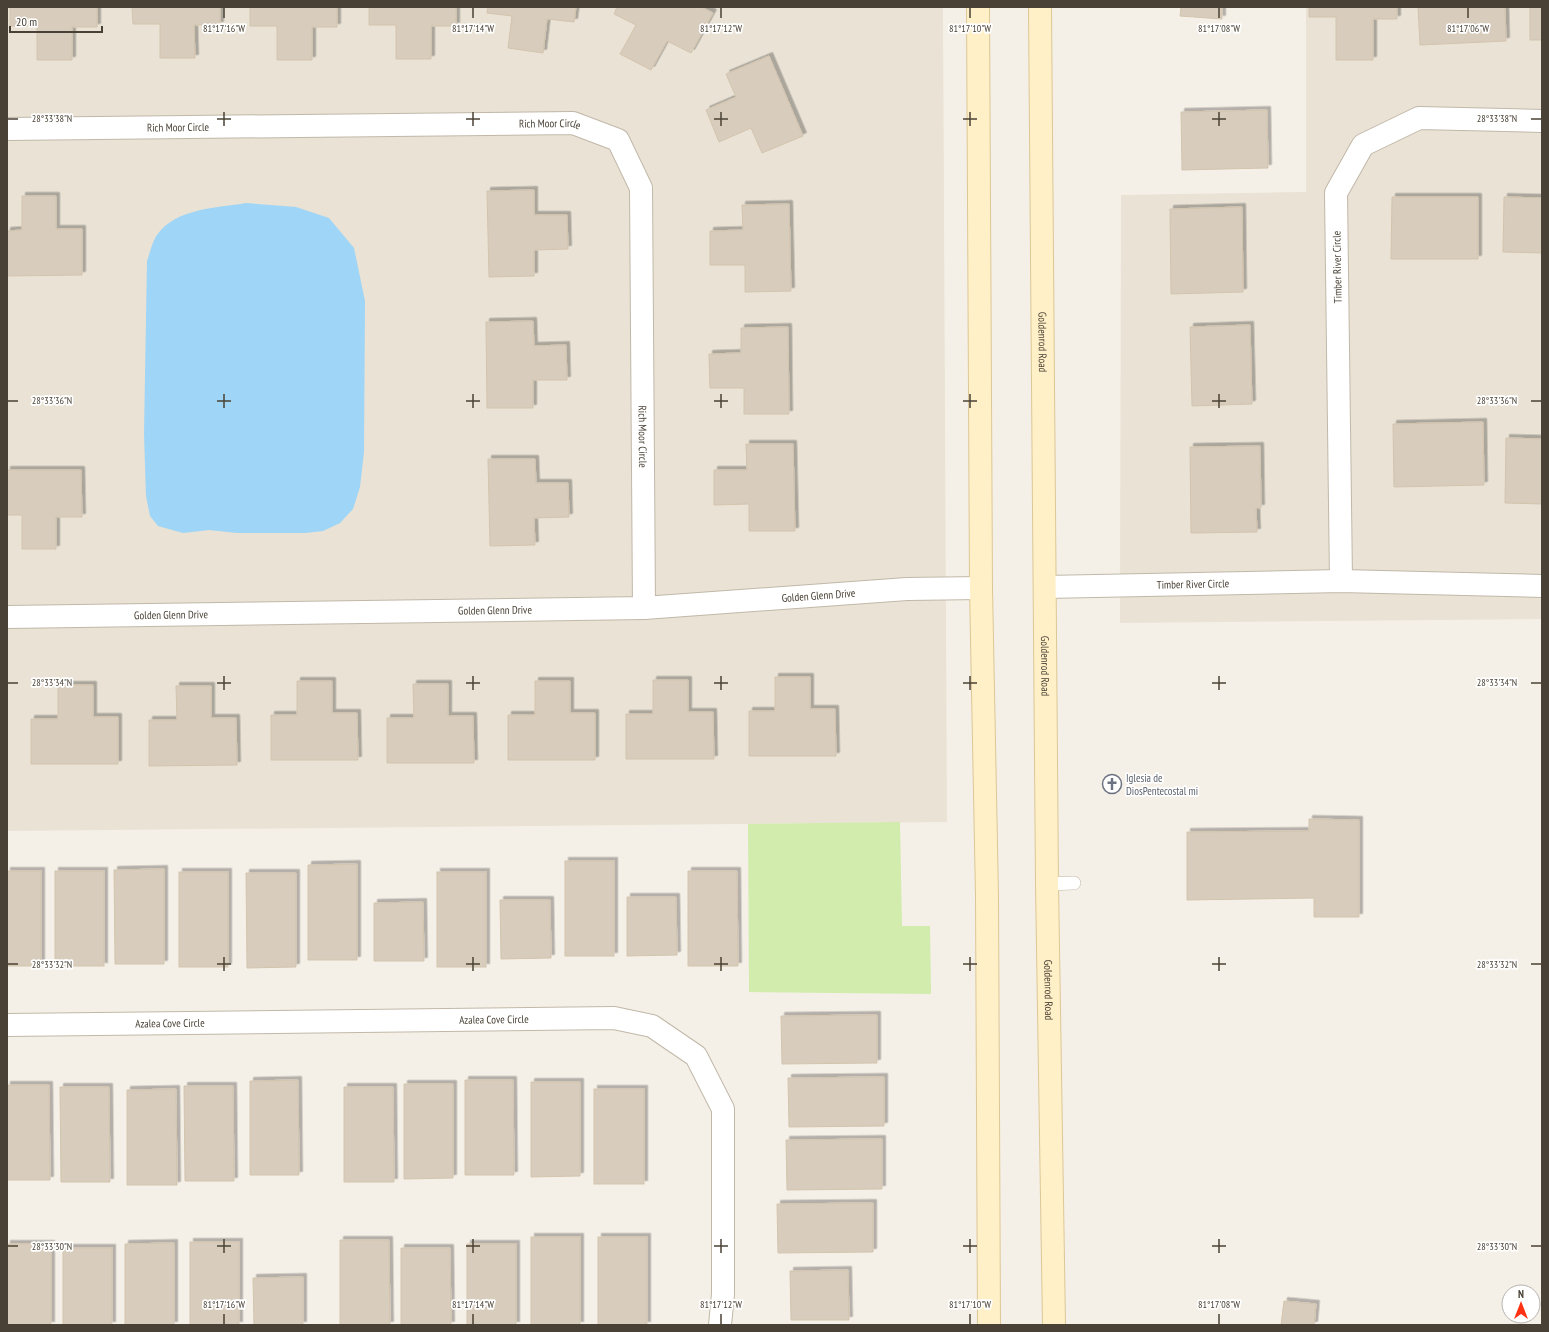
<svg xmlns="http://www.w3.org/2000/svg" width="1549" height="1332" font-family="'PT Sans Narrow',sans-serif">
	<defs>
		<filter id="shadow"><feDropShadow dx="3.5" dy="-3.5" stdDeviation="0" flood-color="#0004"/></filter>
	</defs>
	<rect width="100%" height="100%" fill="#f5f0e7"/>
	<g fill="#e9e2d5">
		<polygon points="7,7 943,7 947,822 7,831"/>
		<polygon points="1306,7 1542,7 1542,619 1120,623 1121,195 1306,192"/>
	</g>
	<polygon fill="#d1ecad" points="900,822 902,926 930,926 931,994 749,992 748,824"/>
	<path fill="#9fd5f6" d="M246 203 296 207 329 218 354 248 365 301 364 452 360 487 353 509 340 523 323 531 305 533H237L209 530 183 533 158 526 150 516 146 496 144 434 147 261C150 253 152 242 157 235 176 208 217 208 246 203Z"/>
	<g fill="#d8ccbc" stroke="#d3c4ae" filter="url(#shadow)">
		<polygon points="10,7 97,7 97,27 72,27 72,60 37,60 37,26 10,26"/>
		<polygon points="132,7 220,7 220,25 194,25 195,58 160,58 160,24 133,24"/>
		<polygon points="250,7 337,7 337,27 312,27 312,60 277,60 277,26 250,26"/>
		<polygon points="369,7 456,7 456,26 431,26 431,59 396,59 396,25 369,25"/>
		<polygon points="488,7 576,7 574,22 547,19 543,53 508,48 512,16 487,13"/>
		<polygon points="617,7 701,7 713,13 691,53 667,41 651,70 620,54 636,25 614,14"/>
		<polygon points="1181,7 1222,7 1222,19 1180,16"/>
		<polygon points="1309,7 1397,7 1397,19 1373,19 1373,60 1336,60 1336,17 1309,17"/>
		<polygon points="1418,7 1505,7 1506,41 1420,45"/>
		<rect x="1530" y="7" width="12" height="33"/>
		<polygon points="769,56 803,136 762,153 751,128 719,142 706,110 736,97 726,74"/>
		<polygon points="1267,110 1268,168 1182,170 1181,112"/>
		<polygon points="534,190 534,215 567,215 568,249 534,250 534,276 489,277 487,191"/>
		<polygon points="22,196 56,196 56,229 82,229 82,275 7,276 7,231 22,230"/>
		<polygon points="1392,197 1478,197 1478,259 1391,259"/>
		<polygon points="1504,197 1542,198 1542,253 1503,252"/>
		<polygon points="789,204 791,291 745,292 745,265 710,265 710,231 743,230 742,205"/>
		<polygon points="1242,207 1243,292 1171,294 1170,209"/>
		<polygon points="533,321 534,346 566,345 567,380 533,380 533,408 487,408 486,322"/>
		<polygon points="1250,325 1252,404 1192,406 1190,327"/>
		<polygon points="788,327 789,414 744,414 744,388 710,388 709,354 741,353 741,328"/>
		<polygon points="1483,422 1484,485 1394,487 1393,424"/>
		<polygon points="1506,438 1542,439 1542,504 1505,503"/>
		<polygon points="746,444 793,444 795,531 749,531 749,504 714,505 714,470 747,470"/>
		<polygon points="1260,446 1261,508 1256,508 1257,532 1191,533 1190,447"/>
		<polygon points="488,459 535,459 536,483 568,483 569,517 534,518 535,545 490,546"/>
		<polygon points="7,470 81,470 82,517 56,517 56,549 22,549 22,515 7,515"/>
		<polygon points="775,677 810,677 810,709 835,709 836,756 749,756 749,711 775,711"/>
		<polygon points="653,680 688,680 688,712 713,712 714,759 626,759 626,714 653,714"/>
		<polygon points="297,681 332,681 332,713 357,713 358,760 271,760 271,715 297,715"/>
		<polygon points="535,681 570,681 570,713 595,713 595,760 508,760 508,715 535,715"/>
		<polygon points="413,684 448,684 448,716 473,716 474,763 387,763 387,718 414,718"/>
		<polygon points="58,685 93,685 93,717 118,717 118,764 31,764 31,719 58,719"/>
		<polygon points="176,686 211,686 211,718 236,718 237,765 149,766 149,720 177,720"/>
		<polygon points="1309,819 1359,820 1359,917 1314,917 1314,898 1187,900 1187,832 1309,831"/>
		<rect x="565" y="861" width="49" height="95"/>
		<polygon points="357,864 357,960 308,960 308,865"/>
		<polygon points="164,869 164,964 115,964 114,870"/>
		<rect x="7" y="871" width="34" height="95"/>
		<rect x="55" y="871" width="49" height="95"/>
		<polygon points="688,871 737,871 738,966 688,966"/>
		<rect x="179" y="872" width="49" height="95"/>
		<rect x="437" y="872" width="49" height="95"/>
		<polygon points="246,873 296,873 296,967 247,968"/>
		<polygon points="627,897 676,897 677,955 627,956"/>
		<polygon points="500,900 550,900 551,958 501,959"/>
		<polygon points="423,902 424,961 374,961 374,903"/>
		<polygon points="877,1015 877,1063 782,1064 781,1016"/>
		<polygon points="884,1077 884,1126 789,1127 788,1078"/>
		<polygon points="298,1080 299,1175 250,1175 250,1081"/>
		<polygon points="465,1080 513,1080 514,1175 465,1175"/>
		<polygon points="531,1082 580,1082 580,1176 531,1177"/>
		<polygon points="404,1084 453,1084 453,1178 404,1179"/>
		<polygon points="7,1085 49,1085 50,1180 7,1180"/>
		<polygon points="184,1086 233,1086 234,1181 185,1181"/>
		<polygon points="60,1087 109,1087 110,1182 61,1182"/>
		<polygon points="344,1087 393,1087 394,1182 344,1182"/>
		<polygon points="176,1089 177,1185 127,1185 127,1090"/>
		<rect x="594" y="1089" width="50" height="95"/>
		<polygon points="882,1139 882,1189 787,1190 786,1140"/>
		<polygon points="873,1203 873,1252 778,1253 777,1204"/>
		<rect x="531" y="1237" width="49" height="88"/>
		<rect x="598" y="1237" width="49" height="88"/>
		<polygon points="340,1240 389,1240 390,1325 340,1325"/>
		<rect x="190" y="1242" width="49" height="83"/>
		<polygon points="174,1243 174,1325 125,1325 125,1244"/>
		<rect x="7" y="1244" width="44" height="81"/>
		<rect x="467" y="1244" width="49" height="81"/>
		<rect x="63" y="1248" width="49" height="77"/>
		<polygon points="401,1248 450,1248 451,1325 401,1325"/>
		<polygon points="848,1270 849,1320 791,1320 790,1271"/>
		<polygon points="303,1277 303,1325 254,1325 253,1278"/>
		<polygon points="1284,1301 1316,1304 1314,1325 1281,1325"/>
	</g>
	<g fill="none" stroke-linecap="round" stroke-linejoin="round">
		<defs>
			<polyline id="service" points="1047,884 1074,883"/>
			<g id="minor">
				<path id="s1" d="M7 129 573 123 618 140 641 188 644 608"/>
				<polyline points="1341,581 1336,193 1363,145 1419,118 1542,121"/>
				<path id="s2" d="M1045 587 1341 581 1542 586"/>
				<path id="s3" d="M7 617 644 608 907 589 981 588"/>
				<path id="s4" d="M7 1025 614 1018 652 1026 696 1056 723 1109V1294L720 1325"/>
			</g>
			<g id="secondary">
				<polyline points="978,7 981,588 987,896 989,1325"/>
				<path id="s5" d="M1040 7 1047 884 1054 1325"/>
			</g>
		</defs>
		<use href="#service" stroke="#c1b8a9" stroke-width="14"/>
		<use href="#minor" stroke="#c1b8a9" stroke-width="24"/>
		<use href="#secondary" stroke="#dcc796" stroke-width="24"/>
		<use href="#service" stroke="#fff" stroke-width="13"/>
		<use href="#minor" stroke="#fff" stroke-width="22"/>
		<use href="#secondary" stroke="#fff0c7" stroke-width="22"/>
	</g>
	<path fill="none" stroke="#494135" stroke-width="1.5" d="M224 8V18M473 8V18M721 8V18M970 8V18M1219 8V18M1468 8V18M224 112V126M473 112V126M721 112V126M970 112V126M1219 112V126M8 119H18M217 119H231M466 119H480M714 119H728M963 119H977M1212 119H1226M1531 119H1541M224 394V408M473 394V408M721 394V408M970 394V408M1219 394V408M8 401H18M217 401H231M466 401H480M714 401H728M963 401H977M1212 401H1226M1531 401H1541M224 676V690M473 676V690M721 676V690M970 676V690M1219 676V690M8 683H18M217 683H231M466 683H480M714 683H728M963 683H977M1212 683H1226M1531 683H1541M224 957V971M473 957V971M721 957V971M970 957V971M1219 957V971M8 964H18M217 964H231M466 964H480M714 964H728M963 964H977M1212 964H1226M1531 964H1541M224 1239V1253M473 1239V1253M721 1239V1253M970 1239V1253M1219 1239V1253M8 1246H18M217 1246H231M466 1246H480M714 1246H728M963 1246H977M1212 1246H1226M1531 1246H1541M224 1314V1324M473 1314V1324M721 1314V1324M970 1314V1324M1219 1314V1324"/>
	<defs>
		<symbol id="church-ring" viewBox="-11 -11 22 22"><circle r="9.5" fill="#fff" stroke="#6b7280" stroke-width="1.5"/><path d="M-1.2-6h2.4v3.5h3.3v2.4h-3.3V6h-2.4V-.1h-3.3v-2.4h3.3Z" fill="#6b7280"/></symbol>
	</defs>
	<g fill-rule="evenodd">
		<use href="#church-ring" x="1101" y="773" width="22" height="22"/>
	</g>
	<g text-anchor="middle" stroke-width="3.5" stroke-linejoin="round" paint-order="stroke">
		<g font-size="11" fill="#494135" stroke="#fff">
			<text dy="4" stroke="none"><textPath href="#s1" startOffset="543">Rich Moor Circle</textPath></text>
			<text dy="4" stroke="none"><textPath href="#s1" startOffset="171">Rich Moor Circle</textPath></text>
			<text transform="translate(1337 267) rotate(-91)" y="4">Timber River Circle</text>
			<text dy="4" stroke="none"><textPath href="#s5" startOffset="335">Goldenrod Road</textPath></text>
			<text dy="4" stroke="none"><textPath href="#s1" startOffset="916">Rich Moor Circle</textPath></text>
			<text dy="4" stroke="none"><textPath href="#s2" startOffset="148">Timber River Circle</textPath></text>
			<text dy="4" stroke="none"><textPath href="#s3" startOffset="812">Golden Glenn Drive</textPath></text>
			<text dy="4" stroke="none"><textPath href="#s3" startOffset="488">Golden Glenn Drive</textPath></text>
			<text dy="4" stroke="none"><textPath href="#s3" startOffset="164">Golden Glenn Drive</textPath></text>
			<text dy="4" stroke="none"><textPath href="#s5" startOffset="659">Goldenrod Road</textPath></text>
			<text dy="4" stroke="none"><textPath href="#s5" startOffset="983">Goldenrod Road</textPath></text>
			<text dy="4" stroke="none"><textPath href="#s4" startOffset="487">Azalea Cove Circle</textPath></text>
			<text dy="4" stroke="none"><textPath href="#s4" startOffset="163">Azalea Cove Circle</textPath></text>
		</g>
		<g font-size="11" fill="#5b616d" stroke="#fff" text-anchor="start">
			<text x="1126" y="782">Iglesia de<tspan x="1126" dy="13">DiosPentecostal mi</tspan></text>
		</g>
	</g>
	<g font-size="10" text-anchor="middle" fill="#494135" stroke="#fff" stroke-width="3.5" stroke-linejoin="round" paint-order="stroke">
		<text x="224" y="32">81°17'16"W</text>
		<text x="473" y="32">81°17'14"W</text>
		<text x="721" y="32">81°17'12"W</text>
		<text x="970" y="32">81°17'10"W</text>
		<text x="1219" y="32">81°17'08"W</text>
		<text x="1468" y="32">81°17'06"W</text>
		<text x="52" y="122">28°33'38"N</text>
		<text x="1497" y="122">28°33'38"N</text>
		<text x="52" y="404">28°33'36"N</text>
		<text x="1497" y="404">28°33'36"N</text>
		<text x="52" y="686">28°33'34"N</text>
		<text x="1497" y="686">28°33'34"N</text>
		<text x="52" y="968">28°33'32"N</text>
		<text x="1497" y="968">28°33'32"N</text>
		<text x="52" y="1250">28°33'30"N</text>
		<text x="1497" y="1250">28°33'30"N</text>
		<text x="224" y="1308">81°17'16"W</text>
		<text x="473" y="1308">81°17'14"W</text>
		<text x="721" y="1308">81°17'12"W</text>
		<text x="970" y="1308">81°17'10"W</text>
		<text x="1219" y="1308">81°17'08"W</text>
	</g>
	<rect width="1549" height="1332" fill="none" stroke="#494135" stroke-width="16"/>
	<g transform="translate(1521 1304)"><circle r="19" fill="#ffffff" stroke="#b6b3ae"/>
	<path d="M0-3L7 15L0 10L-7 15Z" fill="#ff3114"/>
	<text y="-6" font-size="11" font-weight="bold" text-anchor="middle" fill="#494135">N</text>
	</g>
	<path d="M10 26v6h92v-6" fill="none" stroke="#494135" stroke-width="2"/>
	<text x="16" y="26" font-size="12" fill="#494135" stroke="#ffffff" stroke-width="3" paint-order="stroke">20 m</text>
</svg>
